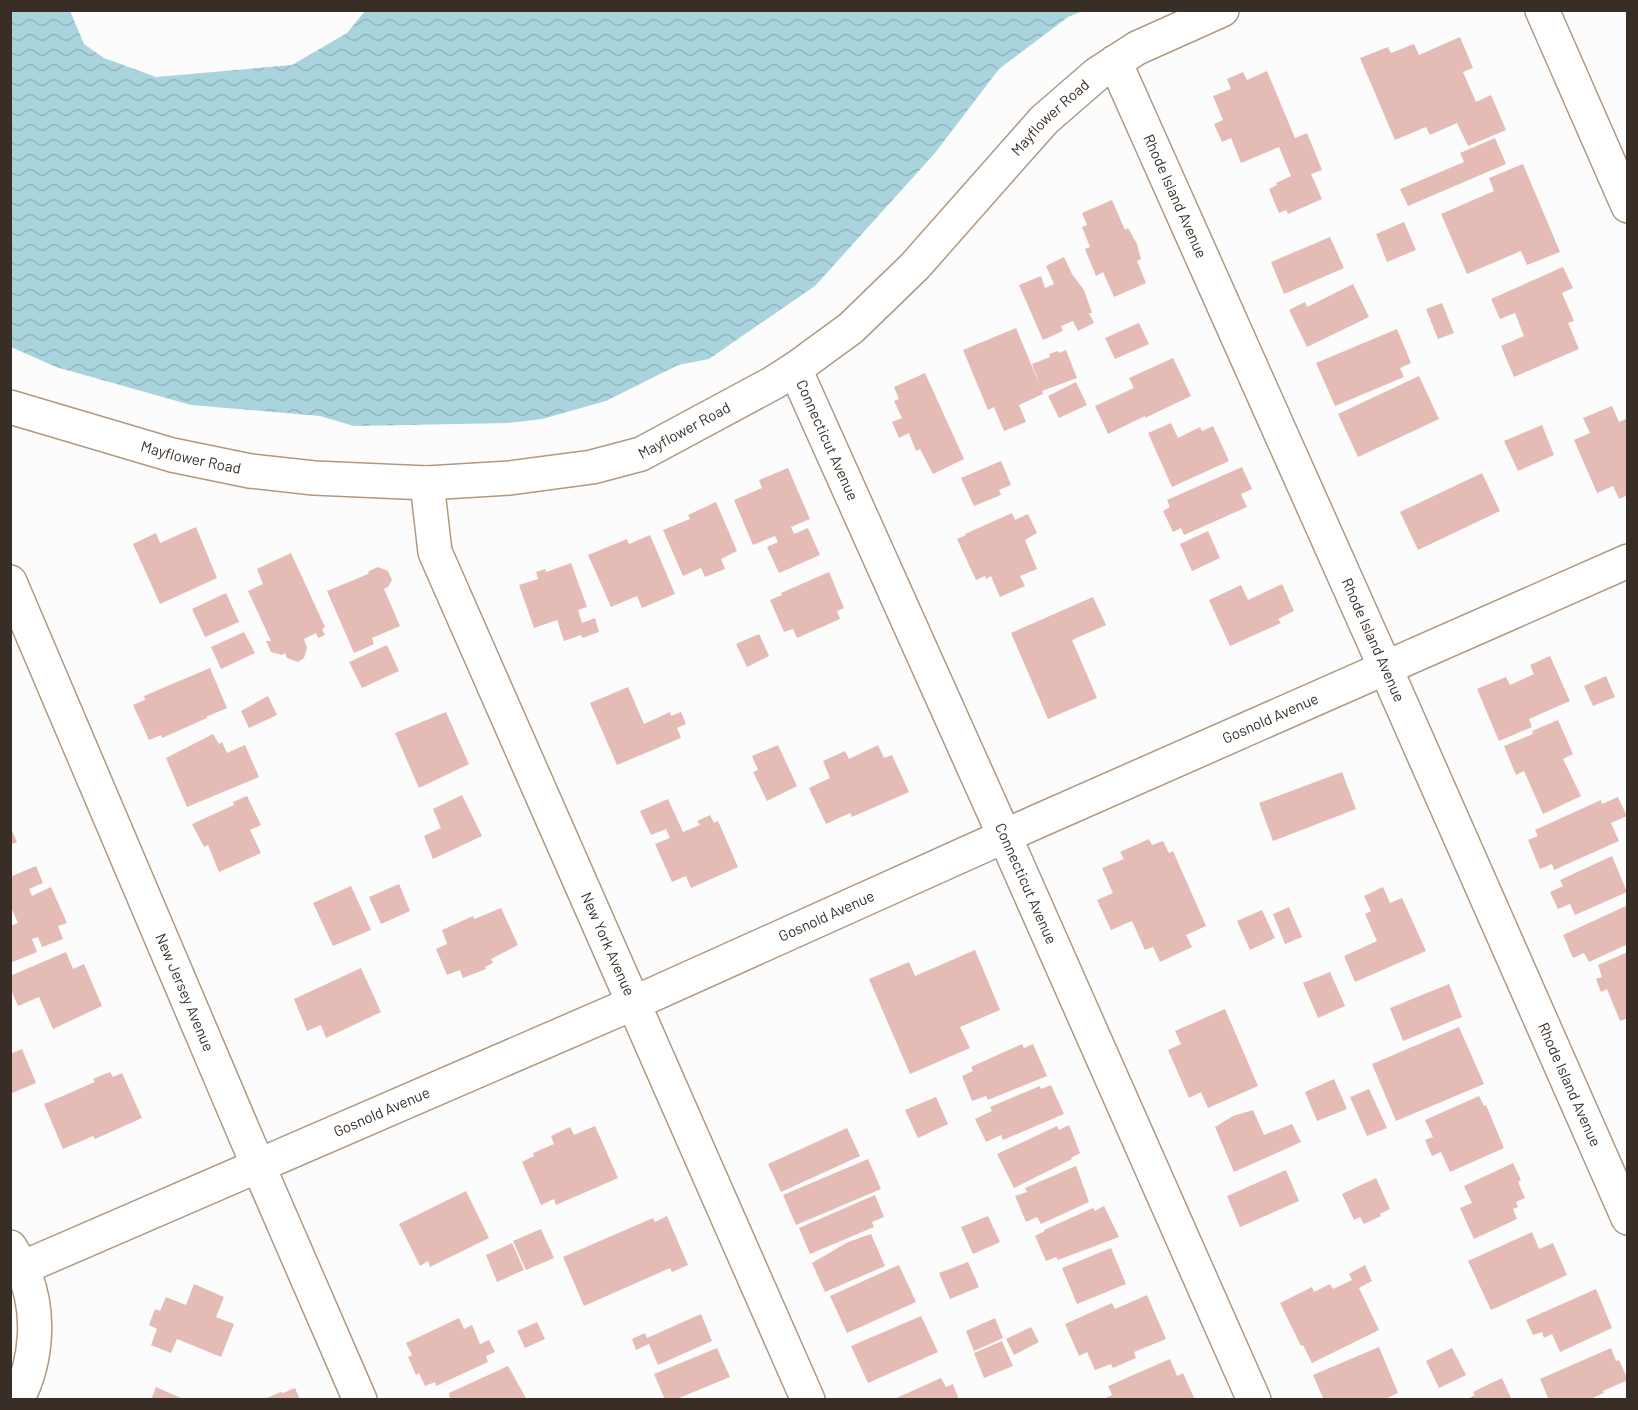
<svg xmlns="http://www.w3.org/2000/svg" width="1638" height="1410" font-family="Barlow,sans-serif">
	<defs>
		<pattern id="water-waves" width="16" height="10" patternUnits="userSpaceOnUse" patternTransform="scale(1.5)"><rect width="16" height="10" fill="#a9d4de"/><path d="M0 5q4-4 8 0t8 0" fill="none" stroke="#92b6be"/></pattern>
	</defs>
	<rect width="100%" height="100%" fill="#fcfcfc"/>
	<polygon fill="url(#water-waves)" points="11,10 70,11 84,44 104,58 156,77 292,65 347,33 365,11 1083,11 1068,17 999,69 935,153 815,286 709,359 678,365 606,401 542,419 509,423 354,426 320,416 191,405 56,367 11,347"/>
	<g fill="#e4bcb5">
		<polygon points="1460,37 1473,68 1463,72 1476,102 1491,95 1506,130 1468,146 1457,123 1430,135 1426,127 1395,140 1360,58 1388,47 1391,53 1414,44 1419,55"/>
		<polygon points="1267,71 1295,138 1307,133 1322,170 1311,174 1322,199 1288,214 1286,210 1279,213 1269,189 1277,185 1276,183 1291,176 1279,147 1241,163 1231,138 1222,142 1214,124 1223,120 1213,96 1231,89 1227,79 1243,72 1247,80"/>
		<polygon points="1495,138 1506,164 1408,206 1400,189 1464,162 1460,153"/>
		<polygon points="1523,164 1560,252 1527,265 1521,251 1467,274 1441,214 1494,191 1489,178"/>
		<polygon points="1112,200 1125,230 1128,228 1137,244 1141,259 1137,261 1146,283 1114,297 1103,272 1096,276 1085,249 1090,247 1082,227 1087,225 1082,213"/>
		<polygon points="1404,222 1416,250 1387,262 1376,234"/>
		<polygon points="1330,237 1344,268 1284,294 1271,262"/>
		<polygon points="1064,257 1072,274 1084,290 1092,313 1089,313 1094,323 1078,331 1073,321 1061,326 1063,331 1043,340 1019,285 1041,276 1045,288 1054,284 1046,266"/>
		<polygon points="1563,267 1573,288 1562,293 1574,321 1568,323 1579,349 1514,377 1501,346 1524,336 1515,313 1500,319 1491,299"/>
		<polygon points="1353,284 1369,317 1307,347 1289,310 1305,302 1307,307"/>
		<polygon points="1442,303 1454,333 1438,339 1426,309"/>
		<polygon points="1139,323 1149,344 1115,359 1105,338"/>
		<polygon points="1016,328 1041,388 1032,364 1050,357 1049,354 1058,351 1059,353 1066,350 1077,378 1042,391 1043,394 1019,405 1026,422 1004,431 994,407 988,410 963,350"/>
		<polygon points="1397,329 1411,363 1400,368 1404,377 1335,406 1316,363"/>
		<polygon points="1173,358 1191,396 1145,418 1145,416 1108,434 1095,406 1134,388 1129,378"/>
		<polygon points="925,373 964,459 933,474 920,449 916,451 909,433 899,438 892,422 902,418 894,401 899,399 894,387"/>
		<polygon points="1419,376 1439,419 1358,457 1338,414"/>
		<polygon points="1076,382 1087,405 1059,418 1048,396"/>
		<polygon points="1612,406 1619,422 1628,418 1628,495 1619,499 1613,486 1597,493 1574,440 1590,433 1583,418"/>
		<polygon points="1171,423 1178,438 1200,427 1202,431 1213,426 1229,461 1172,487 1148,433"/>
		<polygon points="1542,425 1554,455 1518,471 1504,441"/>
		<polygon points="1001,461 1011,485 999,490 1001,495 974,506 961,478"/>
		<polygon points="1242,467 1252,489 1241,494 1247,507 1184,535 1181,528 1173,532 1163,511 1170,507 1167,500"/>
		<polygon points="788,468 810,519 791,527 794,534 808,528 820,555 779,573 767,547 778,542 775,536 753,545 734,500 762,488 759,480"/>
		<polygon points="1482,473 1500,511 1418,550 1400,512"/>
		<polygon points="716,502 737,551 721,559 725,569 705,577 701,568 683,576 663,530 690,519 688,515"/>
		<polygon points="1012,513 1015,520 1028,514 1037,533 1025,540 1037,569 1020,576 1025,586 1000,597 991,576 986,579 985,576 976,580 957,539 966,535 965,534"/>
		<polygon points="196,527 217,578 160,604 133,544 156,533 160,543"/>
		<polygon points="1208,531 1220,558 1192,571 1180,544"/>
		<polygon points="650,535 675,594 642,608 637,596 611,607 588,555 627,539 629,544"/>
		<polygon points="291,553 325,627 322,629 325,635 318,638 316,633 304,639 307,648 304,658 298,662 287,658 285,653 282,655 271,652 266,641 271,641 248,591 263,584 257,569"/>
		<polygon points="571,563 587,607 578,610 582,623 595,618 599,632 582,638 581,635 564,641 557,620 534,628 519,585 538,579 536,572 545,569 546,572"/>
		<polygon points="378,567 388,571 392,580 388,587 384,589 400,626 372,638 374,644 354,653 327,591 368,574 369,571"/>
		<polygon points="829,572 844,608 837,611 840,619 797,638 793,629 784,632 770,600 782,595 781,593"/>
		<polygon points="1282,584 1294,611 1278,619 1281,623 1230,646 1209,600 1241,585 1248,600"/>
		<polygon points="226,593 239,622 205,637 192,609"/>
		<polygon points="1093,597 1106,625 1072,640 1097,698 1048,719 1011,633"/>
		<polygon points="244,632 255,653 221,669 211,647"/>
		<polygon points="759,634 769,656 747,667 736,644"/>
		<polygon points="387,645 399,671 362,688 349,662"/>
		<polygon points="1550,656 1570,701 1529,719 1532,727 1499,741 1477,689 1506,677 1510,685 1534,674 1530,665"/>
		<polygon points="210,668 227,708 206,717 207,718 162,738 161,735 149,740 133,705 145,700 144,696"/>
		<polygon points="1606,676 1615,697 1593,706 1584,686"/>
		<polygon points="628,687 644,724 670,712 671,716 681,712 686,724 677,728 681,738 617,765 590,703"/>
		<polygon points="268,696 277,715 249,728 241,711"/>
		<polygon points="446,712 469,764 419,788 395,733"/>
		<polygon points="1558,720 1573,754 1563,759 1581,796 1543,814 1524,771 1516,775 1504,746 1533,734 1532,731"/>
		<polygon points="213,734 219,744 222,742 227,753 245,745 259,777 187,807 166,758"/>
		<polygon points="778,745 797,786 767,801 753,772 758,770 752,756"/>
		<polygon points="878,745 884,758 892,755 909,792 852,817 850,813 826,824 809,788 830,778 823,761 845,751 849,759"/>
		<polygon points="1342,772 1356,809 1273,841 1259,803"/>
		<polygon points="462,795 482,836 433,859 424,836 441,828 433,809"/>
		<polygon points="247,796 261,825 250,830 261,853 219,872 208,845 204,847 192,824 234,805 233,802"/>
		<polygon points="1618,797 1627,816 1611,823 1619,841 1554,870 1552,864 1540,869 1528,840 1538,836 1535,830 1601,800 1602,804"/>
		<polygon points="668,799 683,832 700,825 697,821 710,815 714,823 718,821 738,867 691,888 686,876 672,882 655,844 670,838 666,829 651,835 640,811"/>
		<polygon points="10,826 17,842 10,845"/>
		<polygon points="1149,839 1152,845 1163,841 1169,853 1173,851 1206,926 1186,935 1192,947 1160,962 1153,947 1145,950 1132,921 1111,930 1097,900 1113,893 1102,868 1124,859 1120,852"/>
		<polygon points="1612,856 1627,892 1575,915 1570,904 1558,909 1550,892 1563,886 1560,880"/>
		<polygon points="36,866 43,883 29,889 32,896 51,887 67,923 58,926 63,939 42,947 38,937 32,939 37,952 10,963 10,926 18,923 10,905 10,877"/>
		<polygon points="399,884 410,911 381,924 369,897"/>
		<polygon points="351,886 371,930 333,946 313,903"/>
		<polygon points="1383,887 1390,903 1402,898 1426,951 1355,982 1344,956 1377,941 1365,914 1371,911 1364,896"/>
		<polygon points="1628,905 1628,944 1589,962 1584,953 1573,958 1563,935"/>
		<polygon points="1289,907 1302,937 1285,944 1273,914"/>
		<polygon points="501,908 518,945 491,959 493,963 485,967 486,969 463,978 460,970 447,975 436,949 447,944 442,930 473,916 474,919"/>
		<polygon points="1262,910 1275,938 1250,950 1237,921"/>
		<polygon points="975,950 1000,1010 960,1027 970,1048 910,1074 869,979 909,962 915,976"/>
		<polygon points="66,952 73,969 84,964 102,1006 53,1029 39,997 18,1006 10,988 10,976"/>
		<polygon points="1628,952 1628,1018 1620,1021 1607,989 1601,992 1596,979 1602,977 1598,965"/>
		<polygon points="361,968 381,1012 326,1038 321,1025 307,1031 294,999"/>
		<polygon points="1330,972 1345,1006 1318,1018 1303,983"/>
		<polygon points="1449,984 1462,1017 1403,1041 1390,1008"/>
		<polygon points="1225,1009 1258,1086 1208,1108 1201,1092 1189,1098 1168,1050 1181,1044 1175,1031"/>
		<polygon points="1459,1027 1484,1084 1396,1121 1372,1064"/>
		<polygon points="1022,1044 1024,1048 1033,1044 1047,1076 988,1100 986,1096 972,1101 962,1076 973,1071 971,1067"/>
		<polygon points="22,1049 36,1083 10,1094 10,1054"/>
		<polygon points="110,1072 113,1077 122,1073 142,1118 95,1139 93,1136 63,1149 44,1104 95,1082 93,1079"/>
		<polygon points="1334,1079 1347,1109 1317,1121 1305,1092"/>
		<polygon points="1051,1085 1064,1114 1003,1140 1001,1135 986,1142 975,1119 992,1111 990,1107 1040,1086 1041,1089"/>
		<polygon points="1369,1089 1387,1128 1367,1136 1350,1097"/>
		<polygon points="1479,1096 1484,1106 1486,1105 1504,1148 1450,1172 1441,1152 1432,1156 1425,1140 1433,1137 1425,1120"/>
		<polygon points="936,1097 948,1124 918,1138 905,1110"/>
		<polygon points="1253,1110 1264,1135 1292,1124 1301,1142 1234,1172 1215,1127 1233,1116"/>
		<polygon points="1069,1125 1080,1153 1071,1158 1072,1159 1014,1188 997,1154 1057,1126 1059,1130"/>
		<polygon points="595,1126 618,1178 556,1205 554,1199 541,1205 522,1162 534,1156 533,1153 554,1144 551,1136 570,1127 574,1135"/>
		<polygon points="847,1128 860,1156 781,1192 768,1164"/>
		<polygon points="868,1159 881,1189 796,1225 783,1195"/>
		<polygon points="1513,1163 1521,1180 1518,1182 1525,1198 1516,1202 1518,1207 1513,1209 1517,1219 1474,1239 1460,1208 1472,1203 1464,1186"/>
		<polygon points="1076,1166 1089,1202 1041,1224 1037,1217 1026,1222 1015,1196 1027,1192 1025,1188"/>
		<polygon points="1286,1170 1299,1201 1240,1227 1227,1196"/>
		<polygon points="1376,1178 1390,1209 1380,1214 1381,1216 1364,1224 1360,1217 1354,1220 1342,1194"/>
		<polygon points="466,1191 489,1238 430,1267 428,1261 420,1266 399,1224"/>
		<polygon points="875,1195 884,1217 872,1222 874,1227 810,1254 799,1228"/>
		<polygon points="1104,1206 1119,1237 1058,1260 1056,1257 1046,1261 1035,1236 1045,1231 1044,1230 1093,1208 1095,1211"/>
		<polygon points="667,1216 688,1265 672,1272 670,1268 584,1306 563,1257 653,1218 655,1222"/>
		<polygon points="988,1216 1000,1242 973,1254 961,1227"/>
		<polygon points="541,1229 554,1258 526,1270 513,1241"/>
		<polygon points="1532,1232 1539,1249 1553,1243 1567,1275 1491,1310 1468,1261"/>
		<polygon points="871,1234 885,1266 825,1292 812,1263 848,1242"/>
		<polygon points="512,1243 524,1270 497,1282 486,1255"/>
		<polygon points="1111,1248 1126,1284 1077,1304 1062,1268"/>
		<polygon points="968,1262 979,1287 950,1299 939,1273"/>
		<polygon points="899,1265 916,1302 847,1333 830,1296"/>
		<polygon points="1365,1265 1372,1281 1359,1288 1379,1330 1312,1363 1303,1345 1301,1346 1280,1303 1312,1287 1314,1292 1330,1284 1333,1289 1352,1280 1349,1274"/>
		<polygon points="194,1284 224,1297 216,1317 234,1324 221,1357 177,1339 171,1353 151,1345 157,1329 149,1325 155,1309 160,1311 166,1297 186,1305"/>
		<polygon points="1596,1289 1612,1328 1560,1352 1552,1334 1544,1338 1542,1332 1533,1335 1526,1320"/>
		<polygon points="1147,1295 1166,1339 1134,1352 1136,1358 1113,1368 1111,1364 1095,1370 1087,1352 1079,1356 1065,1324 1112,1303 1115,1309"/>
		<polygon points="701,1314 712,1341 658,1365 649,1344 636,1350 632,1339 645,1333 647,1338"/>
		<polygon points="921,1316 938,1352 868,1383 851,1346"/>
		<polygon points="459,1318 464,1329 472,1325 480,1344 489,1340 495,1352 486,1356 488,1362 436,1386 435,1382 425,1386 419,1373 416,1375 408,1357 412,1355 406,1343"/>
		<polygon points="995,1318 1003,1338 974,1351 966,1331"/>
		<polygon points="537,1322 545,1339 525,1348 517,1331"/>
		<polygon points="1031,1327 1039,1342 1014,1355 1006,1339"/>
		<polygon points="1002,1341 1013,1366 984,1378 974,1353"/>
		<polygon points="1379,1347 1398,1393 1383,1400 1324,1400 1313,1375"/>
		<polygon points="717,1348 730,1377 674,1400 665,1400 654,1374"/>
		<polygon points="1452,1348 1466,1375 1439,1388 1426,1361"/>
		<polygon points="1611,1348 1616,1361 1619,1360 1628,1380 1603,1391 1604,1393 1588,1400 1549,1400 1540,1379"/>
		<polygon points="1170,1359 1177,1376 1183,1373 1195,1400 1102,1400 1112,1395 1108,1386"/>
		<polygon points="508,1366 527,1400 450,1400 449,1393"/>
		<polygon points="941,1378 946,1387 953,1384 959,1400 892,1400"/>
		<polygon points="1502,1378 1511,1398 1507,1400 1465,1400 1475,1395 1473,1392"/>
		<polygon points="156,1387 181,1398 180,1400 151,1400"/>
		<polygon points="295,1388 300,1400 262,1400 281,1392 283,1393"/>
	</g>
	<g fill="none" stroke-linecap="round" stroke-linejoin="round">
		<defs>
			<g id="minor">
				<polyline points="1542,10 1628,206"/>
				<path id="s1" d="M1115 62 1385 667 1628 1218"/>
				<path id="s2" d="M795 369 1017 864 1254 1400"/>
				<path id="s3" d="M10 407 172 455 250 471 314 478 427 483 510 478 592 467 641 454 773 383 795 369 851 328 915 266 1044 120 1097 74 1137 48 1222 10"/>
				<path id="s4" d="M427 483 435 552 808 1400"/>
				<path id="s5" d="M10 582 248 1142 360 1400"/>
				<path d="M10 1247C14 1254 19 1261 22 1268 41 1309 38 1360 17 1400"/>
				<path id="s6" d="M22 1268 634 1003 1036 822 1628 561"/>
			</g>
		</defs>
		<use href="#minor" stroke="#b19880" stroke-width="36"/>
		<use href="#minor" stroke="#fff" stroke-width="33"/>
	</g>
	<g text-anchor="middle" stroke-width="6" stroke-linejoin="round" paint-order="stroke">
		<g font-size="15" fill="#392e25" stroke="#fff">
			<text dy="5" stroke="none"><textPath href="#s3" startOffset="1178">Mayflower Road</textPath></text>
			<text dy="5" stroke="none"><textPath href="#s1" startOffset="147">Rhode Island Avenue</textPath></text>
			<text dy="5" stroke="none"><textPath href="#s3" startOffset="692">Mayflower Road</textPath></text>
			<text dy="5" stroke="none"><textPath href="#s2" startOffset="78">Connecticut Avenue</textPath></text>
			<text dy="5" stroke="none"><textPath href="#s3" startOffset="188">Mayflower Road</textPath></text>
			<text dy="5" stroke="none"><textPath href="#s1" startOffset="633">Rhode Island Avenue</textPath></text>
			<text dy="5" stroke="none"><textPath href="#s6" startOffset="1364">Gosnold Avenue</textPath></text>
			<text dy="5" stroke="none"><textPath href="#s2" startOffset="564">Connecticut Avenue</textPath></text>
			<text dy="5" stroke="none"><textPath href="#s6" startOffset="878">Gosnold Avenue</textPath></text>
			<text dy="5" stroke="none"><textPath href="#s4" startOffset="498">New York Avenue</textPath></text>
			<text dy="5" stroke="none"><textPath href="#s5" startOffset="446">New Jersey Avenue</textPath></text>
			<text dy="5" stroke="none"><textPath href="#s1" startOffset="1119">Rhode Island Avenue</textPath></text>
			<text dy="5" stroke="none"><textPath href="#s6" startOffset="392">Gosnold Avenue</textPath></text>
		</g>
	</g>
	<rect width="1638" height="1410" fill="none" stroke="#392e25" stroke-width="24"/>
</svg>
